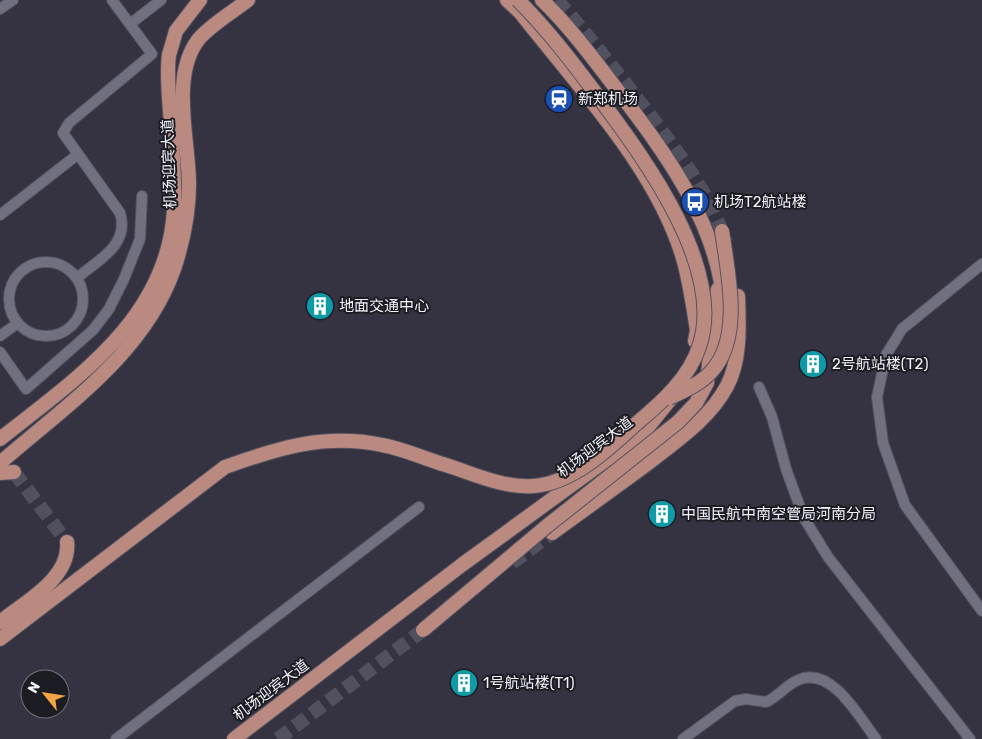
<svg xmlns="http://www.w3.org/2000/svg" width="982" height="739" font-family="Rubik,'Noto Sans SC',sans-serif">
	<rect width="100%" height="100%" fill="#353342"/>
	<g fill="none" stroke-linecap="round" stroke-linejoin="round">
		<g stroke="#51505e" stroke-width="14" stroke-dasharray="14 7" stroke-linecap="butt">
			<path d="M557 0C587 34 615 70 643 106 675 148 709 192 726 242"/>
			<polyline points="14,472 67,542"/>
			<polyline points="512,563 552,533"/>
			<polyline points="278,739 431,624"/>
		</g>
		<defs>
			<g id="minor">
				<polyline points="0,9 13,0"/>
				<polyline points="130,24 161,0"/>
				<polyline points="0,215 77,155"/>
				<circle cx="46" cy="299" r="37"/>
				<polyline points="982,264 902,329 886,355 877,397 883,443 905,505 982,611"/>
				<path d="M77 278C98 260 130 245 120 213L63 133 69 123 152 54 112 0"/>
				<polyline points="0,336 18,323"/>
				<polyline points="0,352 26,389 93,330 109,309 124,279 140,239 142,196"/>
				<polyline points="759,387 772,417 786,469 804,518 828,557 970,739"/>
				<polyline points="116,739 419,507"/>
				<path d="M683 739 735 701 746 699 766 702C778 697 786 685 798 680 831 665 859 717 876 739"/>
			</g>
			<g id="major">
				<path d="M507 0 520 12C577 85 657 169 683 258 690 282 693 306 697 330L695 341"/>
				<path d="M542 0C569 26 592 57 615 87 664 151 720 225 724 309 725 325 720 346 714 361"/>
				<polyline points="710,330 718,289"/>
				<polyline points="696,403 707,383 710,354 710,330 700,311"/>
				<path d="M0 439C77 378 168 318 174 210 175 182 173 154 171 126 170 103 166 78 169 55L176 31 200 0"/>
				<path d="M0 463C65 406 144 354 174 269 183 242 189 213 189 184 189 141 170 77 198 40 209 26 234 11 248 0"/>
				<polyline points="0,473 14,472"/>
				<path d="M552 533C585 509 619 485 651 461 679 439 710 418 727 386 741 360 739 325 738 296"/>
				<path d="M0 622C25 602 71 578 67 542"/>
				<polyline points="0,639 225,467"/>
				<polyline points="234,739 463,564 643,433 672,397"/>
			</g>
		</defs>
		<use href="#minor" stroke="#545360" stroke-width="12"/>
		<use href="#major" stroke="#545360" stroke-width="16"/>
		<use href="#minor" stroke="#717081" stroke-width="10"/>
		<use href="#major" stroke="#ba8a80" stroke-width="14"/>
		<defs>
			<g id="major-bridge">
				<path d="M669 398C684 391 700 384 711 372 743 338 728 273 722 231"/>
				<path d="M225 467C278 448 325 433 382 445 404 449 425 459 446 465 474 474 503 488 533 486 572 484 610 448 637 423 662 402 689 378 699 347 726 270 646 161 603 103 576 67 550 32 518 0"/>
				<polyline points="423,630 547,526 678,422 696,403"/>
			</g>
		</defs>
		<use href="#major-bridge" stroke="#545360" stroke-width="16" stroke-linecap="butt"/>
		<use href="#major-bridge" stroke="#ba8a80" stroke-width="14"/>
	</g>
	<defs>
		<symbol id="station-disc" viewBox="-11 -11 22 22"><circle r="9.5" fill="#1a4fb4" stroke="#1c1c23"/><path d="M-3-6H3Q5-6 5-4V2Q5 4 3 4L4.5 6H3L1.5 4h-3L-3 6H-4.5L-3 4Q-5 4-5 2V-4Q-5-6-3-6ZM-3.5-4v3h7v-3ZM-3.5 1v1.5H-2V1ZM2 1v1.5H3.5V1Z" fill="#fff"/></symbol>
		<symbol id="bus-disc" viewBox="-11 -11 22 22"><circle r="9.5" fill="#1a4fb4" stroke="#1c1c23"/><path d="M-5-6H5V4H4V6H2V4H-2V6H-4V4H-5ZM-3.5-4V0h7V-4ZM-3.5 1.2v1.5H-2V1.2ZM2 1.2v1.5H3.5V1.2Z" fill="#fff"/></symbol>
		<symbol id="building-disc" viewBox="-11 -11 22 22"><circle r="9.5" fill="#0f9aa8" stroke="#1c1c23"/><path d="M-4-6H4V6H1V3H-1V6H-4ZM-2.5-4.3h1.7v1.8h-1.7ZM.8-4.3h1.7v1.8H.8ZM-2.5-1h1.7V.8h-1.7ZM.8-1h1.7V.8H.8Z" fill="#fff"/></symbol>
	</defs>
	<g fill-rule="evenodd">
		<use href="#station-disc" x="543" y="83" width="32" height="32"/>
		<use href="#bus-disc" x="679" y="186" width="32" height="32"/>
		<use href="#building-disc" x="304" y="290" width="32" height="32"/>
		<use href="#building-disc" x="797" y="348" width="32" height="32"/>
		<use href="#building-disc" x="646" y="498" width="32" height="32"/>
		<use href="#building-disc" x="448" y="667" width="32" height="32"/>
	</g>
	<g text-anchor="middle" stroke-width="4" stroke-linejoin="round" paint-order="stroke">
		<g font-size="15" fill="#f2f1fb" stroke="#1c1c23" text-anchor="start">
			<text x="578" y="104">新郑机场</text>
			<text x="714" y="207">机场T2航站楼</text>
			<text x="339" y="311">地面交通中心</text>
			<text x="832" y="369">2号航站楼(T2)</text>
			<text x="681" y="519">中国民航中南空管局河南分局</text>
			<text x="483" y="688">1号航站楼(T1)</text>
		</g>
		<g font-size="15" fill="#f2f1fb" stroke="#1c1c23">
			<text transform="translate(169 164) rotate(-92)" y="5">机场迎宾大道</text>
			<text transform="translate(595 447) rotate(-37)" y="5">机场迎宾大道</text>
			<text transform="translate(271 690) rotate(-37)" y="5">机场迎宾大道</text>
		</g>
	</g>
	<g transform="translate(45 694) rotate(300)"><circle r="24" fill="#1c1c23" stroke="#727179"/>
	<path d="M0-4L9 19L0 12L-9 19Z" fill="#f4a344"/>
	<text y="-8" font-size="14" font-weight="bold" text-anchor="middle" fill="#f2f1fb">N</text>
	</g>
</svg>
